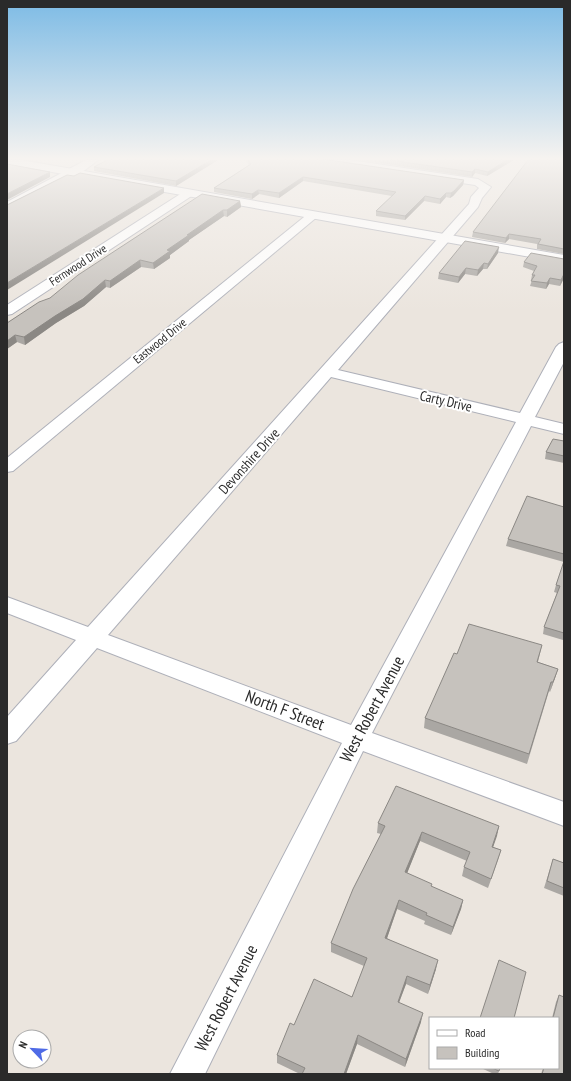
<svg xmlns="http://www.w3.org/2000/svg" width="571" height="1081" font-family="'PT Sans Narrow',sans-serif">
	<rect width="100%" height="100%" fill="#ebe5de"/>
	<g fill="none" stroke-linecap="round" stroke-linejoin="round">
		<defs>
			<g id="street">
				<polygon points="86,160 98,160 85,170 7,210 7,202"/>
				<path d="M324 160H350L478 179 491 187 482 198 478 207 338 370 520 413 556 347 559 344 564 342V362L535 417 564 424V434L531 426 372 733 564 802V826L363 751 205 1074H170L342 743 97 648 16 741 7 744V717L76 640 7 613V597L88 627 469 204 471 197 479 188 475 185 329 163ZM331 377 516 422 351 725 108 635Z"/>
				<polygon points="189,190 193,191 195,193 193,195 12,314 7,315 7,305 185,191"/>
				<polygon points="313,212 317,213 319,215 317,217 13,471 7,472 7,458 309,213"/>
			</g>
			<polygon id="secondary" points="7,160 21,160 564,255 564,263 7,164"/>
		</defs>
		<use href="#street" stroke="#aeb0b9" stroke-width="2"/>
		<use href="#secondary" stroke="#aeb0b9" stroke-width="2"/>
		<use href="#street" fill="#fff" fill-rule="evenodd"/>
		<use href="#secondary" fill="#fff" fill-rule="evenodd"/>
	</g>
	<g fill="#aaa7a3">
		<polygon points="107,160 218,160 176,186 94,171 94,167"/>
		<polygon points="245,160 329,160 464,180 463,185 453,196 450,198 446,197 440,204 424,201 405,220 376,216 376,211 392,196 303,181 279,198 259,194 252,199 214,192 214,188 249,165"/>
		<polygon points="360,160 514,160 487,176 475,173 472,177"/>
		<polygon points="564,160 564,254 537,249 537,244 509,239 505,243 472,237 473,232"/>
		<polygon points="240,201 241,207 227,217 224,216 189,240 189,241 170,255 170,258 154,269 141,267 110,288 106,287 84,306 56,323 25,345 17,342 7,349 7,323 50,298"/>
		<polygon points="498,253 487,269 483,269 477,276 465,274 458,283 438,279 439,273"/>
		<polygon points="564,259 564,278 560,286 549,284 546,289 530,286 532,280 531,280 532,275 534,271 523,267 524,262"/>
		<polygon points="564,441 564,463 545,459 546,452"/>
		<polygon points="564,507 564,636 563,640 543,634 544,627 557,593 554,592 556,585 564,562 506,546 508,539"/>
		<polygon points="542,645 538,662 558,669 555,678 550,692 549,691 527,764 424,728 425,718 457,654"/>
		<polygon points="378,823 499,826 493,847 501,850 498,860 488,888 462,876 464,867 467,861 420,841 407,873 432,887 463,900 461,909 451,935 424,924 425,921 397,909 387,938 436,969 428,994 406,984 399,1003 421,1022 405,1067 357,1044 346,1074 300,1074 277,1063 277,1055 294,1025 352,997 364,966 331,952 331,943 381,834 377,833"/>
		<polygon points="553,859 564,863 564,896 544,888"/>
		<polygon points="559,995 564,1074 541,1074 543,1068 558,1068 558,1018 552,1018 556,1002"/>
		<polygon points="481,1068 500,1068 498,1074 494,1074"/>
	</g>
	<g fill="#8b8884">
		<polygon points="211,160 218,160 176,186 176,181"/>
		<polygon points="507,160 514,160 487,176 488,172"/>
		<polygon points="475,169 475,173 472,177 472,172"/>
		<polygon points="50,172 50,177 7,200 7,194"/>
		<polygon points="303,177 303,181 279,198 279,193"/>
		<polygon points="464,180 463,185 453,196 450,198 451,193"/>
		<polygon points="164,188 164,193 7,290 7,283"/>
		<polygon points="258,190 259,194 252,199 252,194"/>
		<polygon points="446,193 446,197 440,204 440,199"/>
		<polygon points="425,196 424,201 405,220 405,216"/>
		<polygon points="240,201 241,207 227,217 227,210"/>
		<polygon points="223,210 224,216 189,240 189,241 170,255 170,258 154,269 153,263 167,250 187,235"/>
		<polygon points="509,234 509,239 505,243 506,238"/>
		<polygon points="499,247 498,253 487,269 488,264"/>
		<polygon points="140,260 141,267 110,288 110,281"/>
		<polygon points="484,263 483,269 477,276 478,270"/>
		<polygon points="466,268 465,274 458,283 459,277"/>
		<polygon points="564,274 564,278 560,286 561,280"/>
		<polygon points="550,278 549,284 546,289 547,283"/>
		<polygon points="105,280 106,287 84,306 56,323 25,345 24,337"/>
		<polygon points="15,335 17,342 7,349 7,341"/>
		<polygon points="558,669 555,678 550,692 553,682"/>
		<polygon points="499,826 497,836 490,856 492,847"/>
		<polygon points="422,832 420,841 404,881 405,872"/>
		<polygon points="399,900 397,909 384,947 385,938"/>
		<polygon points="463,900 461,909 451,935 453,927"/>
		<polygon points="438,960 436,969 428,994 430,985"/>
		<polygon points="407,976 406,984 396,1010 398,1002"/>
		<polygon points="423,1013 421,1022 405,1067 406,1059"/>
		<polygon points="358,1035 357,1044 346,1074 344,1074"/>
	</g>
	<g fill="#c6c2bd" stroke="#8b8884">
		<polygon points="107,160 211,160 176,181 94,167"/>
		<polygon points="248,160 329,160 464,180 454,191 451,193 446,193 440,199 425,196 405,216 376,211 396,192 303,177 279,193 258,190 252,194 214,188 251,164"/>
		<polygon points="390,160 507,160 488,172 475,169 472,172"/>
		<polygon points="528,160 564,160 564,249 538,244 541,239 509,234 506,238 473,232"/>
		<polygon points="7,164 50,172 7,194"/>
		<polygon points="80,173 164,188 7,283 7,205 67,175 74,176"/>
		<polygon points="202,194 240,201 227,210 223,210 187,235 189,235 167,250 170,251 153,263 140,260 110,281 105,280 83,299 55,316 24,337 15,335 7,341 7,323 39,302 50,298 78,275"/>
		<polygon points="465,241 499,247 488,264 484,263 478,270 466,268 459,277 439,273"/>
		<polygon points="531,253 564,259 564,274 561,280 550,278 547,283 531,281 535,275 532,275 537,266 524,262"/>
		<polygon points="553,439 564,441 564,456 546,452"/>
		<polygon points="527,496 564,507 564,554 508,539"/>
		<polygon points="564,561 564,633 544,627 560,586 556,585"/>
		<polygon points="469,624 542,645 537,662 558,669 553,682 551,682 529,754 425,718 454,653 457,654"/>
		<polygon points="396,786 499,826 492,847 501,850 491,879 464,867 470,852 422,832 405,872 432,884 431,886 463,900 453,927 426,915 427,913 399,900 385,938 438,960 430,985 407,976 398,1002 423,1013 406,1059 358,1035 344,1074 302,1074 305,1068 277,1055 290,1023 294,1025 314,979 352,997 367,958 331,943 353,889 385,826 378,823"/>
		<polygon points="553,859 564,863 564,888 547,881"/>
		<polygon points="499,960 526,972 514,1018 480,1018"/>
		<polygon points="559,995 564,997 564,1074 542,1074 544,1068 558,1068 558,1018 553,1018"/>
		<polygon points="492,1068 500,1068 499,1071"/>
	</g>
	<linearGradient id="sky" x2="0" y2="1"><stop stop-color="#7dbbe5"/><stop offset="0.51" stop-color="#f6f3f0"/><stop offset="1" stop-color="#f6f3f0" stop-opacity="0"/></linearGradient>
	<rect width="571" height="311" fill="url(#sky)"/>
	<g text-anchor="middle" stroke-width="4" stroke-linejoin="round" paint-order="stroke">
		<g font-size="12" fill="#2a2a2a" stroke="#fff">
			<text transform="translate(78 265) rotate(-33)" y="4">Fernwood Drive</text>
			<text transform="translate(160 341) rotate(-39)" y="4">Eastwood Drive</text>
		</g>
		<g font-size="14" fill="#2a2a2a" stroke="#fff">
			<text transform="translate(446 401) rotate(13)" y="5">Carty Drive</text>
			<text transform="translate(249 461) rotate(-48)" y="5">Devonshire Drive</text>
		</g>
		<g font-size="17" fill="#2a2a2a" stroke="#fff">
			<text transform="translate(372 709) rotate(-62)" y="6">West Robert Avenue</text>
			<text transform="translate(285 710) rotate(21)" y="6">North F Street</text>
			<text transform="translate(226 998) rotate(-63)" y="6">West Robert Avenue</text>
		</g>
	</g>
	<rect width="571" height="1081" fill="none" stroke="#2a2a2a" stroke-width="16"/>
	<rect x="429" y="1017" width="130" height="52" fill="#ffffff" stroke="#aaaaaa"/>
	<rect x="437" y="1030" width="20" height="6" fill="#ffffff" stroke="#aaaaaa"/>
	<text x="465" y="1037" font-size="12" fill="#2a2a2a">Road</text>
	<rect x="437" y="1047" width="20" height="12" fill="#c6c2bd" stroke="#aaaaaa"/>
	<text x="465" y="1057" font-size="12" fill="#2a2a2a">Building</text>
	<g transform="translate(32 1049) rotate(295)"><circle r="19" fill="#ffffff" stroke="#aaaaaa"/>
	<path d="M0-3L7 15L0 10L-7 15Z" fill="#4f6be6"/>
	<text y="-6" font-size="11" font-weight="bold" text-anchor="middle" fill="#2a2a2a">N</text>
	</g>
</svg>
